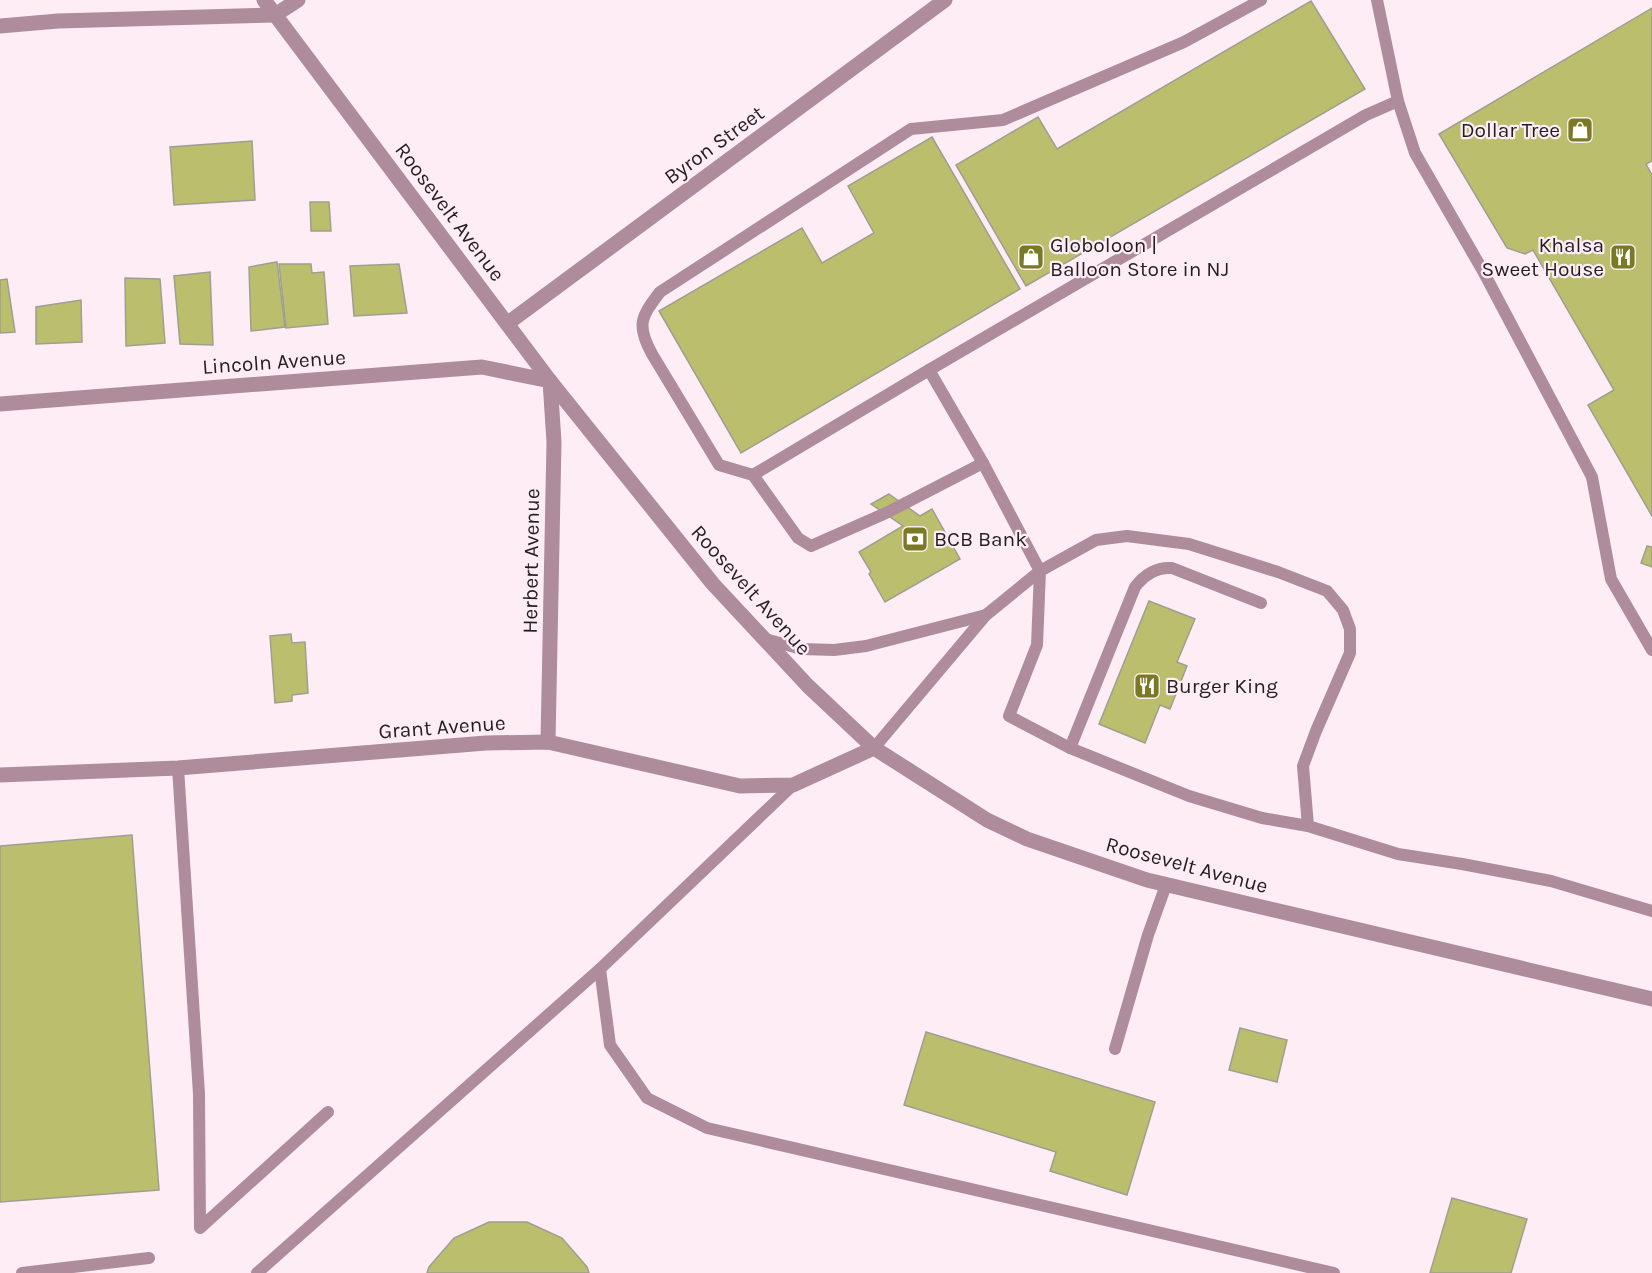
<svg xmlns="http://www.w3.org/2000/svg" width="1652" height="1273" font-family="Karla,sans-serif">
	<rect width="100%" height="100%" fill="#feedf5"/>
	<g fill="#bbbf6d" stroke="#9e9f91" stroke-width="1.5">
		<polygon points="1311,1 1365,89 1026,286 956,165 1038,117 1057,149"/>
		<polygon points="1652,8 1652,161 1646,164 1652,175 1652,516 1588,405 1614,390 1533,250 1525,254 1507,248 1439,134"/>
		<polygon points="932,137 1020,289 741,453 659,311 802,228 822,263 874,233 848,186"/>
		<polygon points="252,141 255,200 174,205 170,147"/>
		<polygon points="310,202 329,202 331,231 311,231"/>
		<polygon points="277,262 285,327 251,331 249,267"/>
		<polygon points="279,264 311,264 312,273 324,272 328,324 286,328"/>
		<polygon points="399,264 407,313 354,316 350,266"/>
		<polygon points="210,272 213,345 180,344 174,276"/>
		<polygon points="125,278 160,279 165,343 126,346"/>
		<polygon points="7,279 15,332 0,333 0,280"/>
		<polygon points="81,300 82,342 36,344 36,307"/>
		<polygon points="889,494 920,516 932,509 960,559 885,602 869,574 871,572 859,552 903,526 871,504"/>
		<polygon points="1647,546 1652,547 1652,567 1641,563"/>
		<polygon points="1149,601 1195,619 1177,662 1187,666 1170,709 1160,705 1145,743 1099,724"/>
		<polygon points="291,634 292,643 305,642 308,693 292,695 292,701 275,703 270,636"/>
		<polygon points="132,835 159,1190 0,1202 0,846"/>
		<polygon points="1240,1028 1287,1040 1277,1082 1229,1070"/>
		<polygon points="926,1032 1155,1102 1127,1195 1050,1171 1056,1152 904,1105"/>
		<polygon points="1452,1198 1527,1219 1511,1273 1430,1273"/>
		<polygon points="489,1222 527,1222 562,1238 587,1267 589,1273 427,1273 429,1267 454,1238"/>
	</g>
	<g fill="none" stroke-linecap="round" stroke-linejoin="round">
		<g stroke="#ae8c9c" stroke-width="12">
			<polyline points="1398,101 1415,153 1483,271 1592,477 1611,579 1652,650"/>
			<path d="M983 463 886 513 811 546 798 538 753 475 719 465 652 354C636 325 641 317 660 292L911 129 1003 120 1184 42 1261 0"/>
			<polyline points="753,475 929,370 1366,115 1398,101 1377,0"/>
			<polyline points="765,639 802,649 834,650 866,646 986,615"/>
			<polyline points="874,748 986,615 1040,571 983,463 929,370"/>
			<path d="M1070 748 1135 587C1144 575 1155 567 1172 568L1261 603"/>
			<polyline points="178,768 199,1094 200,1228 328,1112"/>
			<polyline points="1308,826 1303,766 1316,731 1350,653 1350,629 1343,610 1327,591 1278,572 1189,544 1127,536 1096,540 1040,571 1037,645 1009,716 1070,748 1189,796 1262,818 1308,826 1398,854 1462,864 1551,881 1652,911"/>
			<polyline points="600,969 610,1045 647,1098 707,1128 1334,1273"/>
			<polyline points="1115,1049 1148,935 1166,885"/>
			<polyline points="22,1273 149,1258"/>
			<polyline points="257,1273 600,969 793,785"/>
		</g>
		<g stroke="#ae8c9c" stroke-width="15">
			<polyline points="275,15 298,0"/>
			<polyline points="508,323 945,0"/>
			<polyline points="0,404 482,367 550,381 554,442 548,742"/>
			<polyline points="0,775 178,768 486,743 548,742 740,786 793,785 874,748"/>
		</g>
		<g stroke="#ae8c9c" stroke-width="15">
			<polyline points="264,0 550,381 713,584 808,686 874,748 987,820 1027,839 1147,880 1652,999"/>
			<polyline points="0,26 58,21 275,15"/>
		</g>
	</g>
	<defs>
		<symbol id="shop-square" viewBox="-11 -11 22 22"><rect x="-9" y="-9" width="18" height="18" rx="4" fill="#797a23" stroke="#feedf5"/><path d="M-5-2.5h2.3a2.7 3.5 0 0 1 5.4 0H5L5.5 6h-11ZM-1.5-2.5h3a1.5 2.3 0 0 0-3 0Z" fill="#fff"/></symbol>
		<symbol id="restaurant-square" viewBox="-11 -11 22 22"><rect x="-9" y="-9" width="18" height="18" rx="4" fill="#797a23" stroke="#feedf5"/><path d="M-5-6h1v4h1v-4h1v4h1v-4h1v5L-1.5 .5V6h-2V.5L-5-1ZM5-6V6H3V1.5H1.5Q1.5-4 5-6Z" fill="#fff"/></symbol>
		<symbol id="bank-square" viewBox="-11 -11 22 22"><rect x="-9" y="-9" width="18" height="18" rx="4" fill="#797a23" stroke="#feedf5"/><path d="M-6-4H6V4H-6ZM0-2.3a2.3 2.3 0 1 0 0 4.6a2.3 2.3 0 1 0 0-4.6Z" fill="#fff"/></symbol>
	</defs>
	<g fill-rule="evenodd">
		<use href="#shop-square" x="1565" y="115" width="30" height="30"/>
		<use href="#shop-square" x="1016" y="242" width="30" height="30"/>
		<use href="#restaurant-square" x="1608" y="242" width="30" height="30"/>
		<use href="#bank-square" x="900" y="524" width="30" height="30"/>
		<use href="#restaurant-square" x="1132" y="671" width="30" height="30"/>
	</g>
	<g text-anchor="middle" stroke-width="4.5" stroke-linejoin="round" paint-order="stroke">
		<g font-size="21" fill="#241e21" stroke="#feedf5" text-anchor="start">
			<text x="1560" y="137" text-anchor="end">Dollar Tree</text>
			<text x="1050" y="252">Globoloon |<tspan x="1050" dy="24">Balloon Store in NJ</tspan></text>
			<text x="1604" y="252" text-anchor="end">Khalsa<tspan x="1604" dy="24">Sweet House</tspan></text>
			<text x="934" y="546">BCB Bank</text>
			<text x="1166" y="693">Burger King</text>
		</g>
		<g font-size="21" fill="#241e21" stroke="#feedf5">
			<text transform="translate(714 145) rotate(-36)" y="7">Byron Street</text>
			<text transform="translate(450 212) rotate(53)" y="7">Roosevelt Avenue</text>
			<text transform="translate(274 362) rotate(-4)" y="7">Lincoln Avenue</text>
			<text transform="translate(531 561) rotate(-89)" y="7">Herbert Avenue</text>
			<text transform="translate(751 590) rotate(48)" y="7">Roosevelt Avenue</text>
			<text transform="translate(442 727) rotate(-4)" y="7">Grant Avenue</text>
			<text transform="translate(1187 865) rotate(15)" y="7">Roosevelt Avenue</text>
		</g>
	</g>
</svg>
